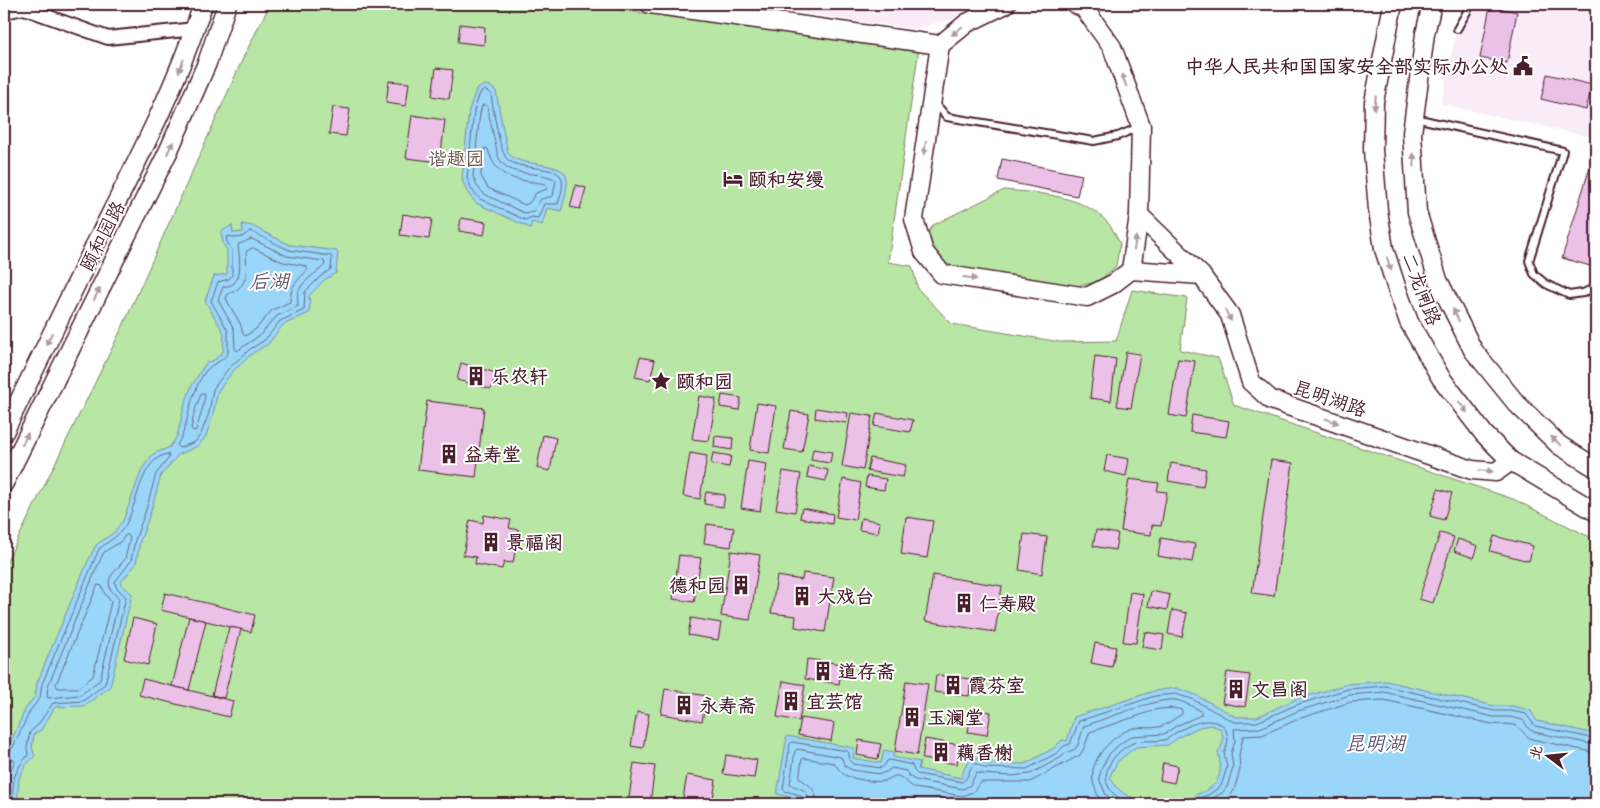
<svg xmlns="http://www.w3.org/2000/svg" width="1600" height="808" font-family="'Architects Daughter','LXGW WenKai TC',sans-serif">
	<rect width="100%" height="100%" fill="#fff"/>
	<filter id="ink" filterUnits="userSpaceOnUse"><feTurbulence type="fractalNoise" baseFrequency=".02" numOctaves="2"/><feDisplacementMap in="SourceGraphic" scale="10" xChannelSelector="R" yChannelSelector="G"/><feConvolveMatrix kernelMatrix="1 2 1 2 8 2 1 2 1" color-interpolation-filters="sRGB"/></filter>
	<g filter="url(#ink)">
		<g fill="#f9ecf8">
			<polygon points="736,4 977,4 959,17 914,29"/>
			<polygon points="1462,4 1596,4 1596,138 1441,104"/>
		</g>
		<g fill="#b8e6a4" stroke="#818268">
			<polygon points="270,4 574,4 919,48 888,262 912,266 918,289 952,324 1060,342 1116,341 1132,290 1187,298 1180,350 1218,358 1234,405 1513,499 1596,540 1596,804 4,804 4,567 122,328 244,56"/>
			<path d="M1004 190C1040 193 1083 195 1108 223 1113 229 1116 237 1120 243L1116 266 1098 282 1076 286 950 267 937 255 926 236 933 225Z"/>
		</g>
		<g fill="#99d6fa" stroke="#798da7" fill-rule="evenodd">
			<path d="M484 85 490 86 496 91C499 108 502 126 506 143 507 146 507 152 509 154 513 159 521 161 526 162 568 169 574 167 561 211L547 208 542 225 532 222 530 228 476 203 467 192 462 179 469 110 476 90Z"/>
			<polygon points="242,224 252,226 290,245 338,251 336,273 324,280 309,296 310,305 309,313 283,325 268,344 253,353 232,372 218,391 213,414 206,436 198,446 178,455 161,475 151,511 140,542 136,564 120,583 132,594 110,687 84,706 55,707 41,730 34,734 32,748 35,756 26,765 19,778 17,804 4,804 4,752 9,745 26,708 35,696 37,683 87,563 96,545 113,533 123,521 142,469 153,454 170,447 177,436 184,407 191,387 200,372 206,363 214,360 223,352 224,333 205,301 214,276 227,274 227,250 223,244 221,232 232,225 233,233 243,232"/>
			<path d="M1386 681 1495 706H1512L1530 710 1537 721 1596 734V804H797L798 799 777 794 787 736 855 748 853 758 881 763 884 750 894 752 893 757 920 762 918 769 961 778 965 767 970 760 978 758 984 763 1025 764 1054 748 1062 740 1067 741 1074 717 1154 691 1176 688 1194 694 1236 717H1257L1294 700 1348 684ZM1211 725 1221 729C1224 739 1224 744 1218 752 1222 768 1222 783 1205 791 1198 794 1196 793 1192 800 1162 802 1123 808 1110 776L1118 761 1136 747 1168 745 1181 736 1199 727Z"/>
		</g>
		<g fill="none" stroke-linecap="round" stroke-linejoin="round">
			<g stroke="#6a687e" stroke-width="1">
				<path d="M485 90 491 94C493 107 499 150 507 159 519 171 555 165 561 177 565 184 560 197 558 204H544L538 218 532 217 525 220 480 199 472 190 467 178 474 111 480 93Z"/>
				<path d="M485 105 487 106 498 156C508 180 538 169 556 180L553 196 541 199 534 211 524 213 484 194 477 186 473 176 480 113 482 106Z"/>
				<path d="M485 148 488 149C497 182 518 179 546 184L547 189 536 193 529 203 525 205 488 188 481 176Z"/>
				<path d="M250 231 289 250 331 256 332 258 331 269 321 276 305 292 304 310 280 321 265 340 250 349 228 369 213 389 209 413 201 434 195 442 179 448 177 445C188 429 187 408 196 390 198 383 204 371 210 367 216 362 223 361 228 353V331L211 301 218 282 229 279 232 275V250L227 242 226 238 229 236C239 240 243 237 250 231Z"/>
				<path d="M252 239 287 256 324 261 325 265C318 272 299 283 298 294 297 298 298 302 298 306L277 316 260 335 237 351 235 349 234 329 218 300 223 287C227 286 231 286 234 283 243 275 239 255 238 245Z"/>
				<path d="M253 248 283 262 306 266 308 269C297 283 291 282 290 302L272 310 256 329 245 336 243 334 240 323 226 299 228 294C249 287 247 271 246 252Z"/>
				<polygon points="202,393 204,393 205,395 202,411 196,430 193,431 191,428 195,410"/>
				<polygon points="126,535 128,535 130,538 125,559 111,576 109,582 110,589 119,599 100,680 80,695 48,698 47,695 48,686 97,567 104,552 120,542"/>
				<polygon points="98,585 102,586 105,594 111,602 93,676 78,688 58,688 56,685"/>
				<path d="M4 754 9 753 13 747 30 711 40 698 42 684 99 549C110 540 121 535 127 522 138 502 141 458 168 454L169 458 156 474 146 510 135 540 131 561 115 582 116 587 126 597 105 684 83 701 53 703 37 726 30 732 27 747 28 755C11 775 14 780 12 804"/>
				<polyline points="4,761 13,759 15,761 8,776 6,804"/>
				<path d="M802 804 803 799 800 795 785 791 783 789 790 744 792 742 847 751 849 753V760L853 764 881 768 885 765 887 761 889 760 912 765 914 771 917 774 962 782C969 779 968 769 974 764H977L984 768 1027 769 1057 753 1064 746 1070 744 1079 721 1155 696 1175 694 1192 699 1234 722H1257L1296 705 1348 689 1385 686 1494 711H1511L1526 714 1535 726 1596 739"/>
				<path d="M808 804C810 788 800 790 790 784L795 751 797 749 841 757 845 766 852 770 880 774 886 772 892 768 906 771 910 777 915 780 963 789 970 785 976 773 983 774 1010 776 1030 774 1060 758 1066 753 1075 749 1078 745 1084 726C1103 720 1159 697 1176 700 1185 702 1193 707 1201 711V715L1176 726 1164 734 1132 736 1121 743 1110 753 1102 767 1099 778 1106 795 1118 804"/>
				<path d="M816 804C818 789 809 785 799 778L802 760 803 758 834 763C837 767 840 772 845 775 852 779 876 783 884 781 888 780 891 777 895 776 902 775 908 785 915 788L962 796 973 792 981 782H1030L1080 755 1084 748 1090 732 1158 709 1174 708 1182 710V714C1175 718 1169 723 1162 726 1151 730 1138 725 1128 730 1107 740 1085 765 1095 788 1097 795 1100 800 1105 804"/>
				<path d="M1131 804C1125 801 1116 797 1112 792 1096 774 1116 750 1133 743 1143 739 1155 742 1164 740 1169 739 1173 734 1177 732 1193 723 1208 716 1224 726 1229 736 1229 743 1224 753L1227 767 1221 786 1208 795 1199 798 1194 804"/>
				<polyline points="1202,804 1222,793 1227,787 1233,767 1231,754 1235,741 1234,729 1260,728 1298,711 1350,695 1384,692 1494,717 1510,717 1523,720 1529,729 1534,732 1596,745"/>
				<path d="M1219 804 1229 798 1234 790 1240 770 1239 755 1243 736 1262 735 1301 718 1351 702 1384 700 1492 724C1500 725 1510 723 1517 726 1522 729 1524 736 1532 739L1596 753"/>
			</g>
		</g>
		<g fill="#ebc1e8" stroke="#4a1f2b">
			<polygon points="1490,6 1517,12 1507,63 1480,58"/>
			<polygon points="460,24 485,27 484,45 458,42"/>
			<polygon points="436,68 453,70 449,99 432,96"/>
			<polygon points="1547,74 1592,85 1586,110 1541,99"/>
			<polygon points="389,81 409,83 406,106 386,103"/>
			<polygon points="333,107 350,109 346,136 329,134"/>
			<polygon points="412,115 445,120 440,162 406,158"/>
			<polygon points="1002,159 1082,175 1077,196 998,180"/>
			<polygon points="1590,167 1596,169 1596,246 1590,266 1562,258"/>
			<polygon points="576,185 586,188 580,209 570,207"/>
			<polygon points="403,214 432,219 429,239 400,235"/>
			<polygon points="461,218 486,222 484,235 459,231"/>
			<polygon points="1126,352 1140,354 1131,408 1117,406"/>
			<polygon points="1095,356 1116,359 1111,401 1090,398"/>
			<polygon points="640,357 655,360 650,380 635,377"/>
			<polygon points="1178,359 1195,361 1186,418 1169,415"/>
			<polygon points="461,363 496,373 491,389 457,380"/>
			<polygon points="722,395 741,398 739,410 720,407"/>
			<polygon points="699,396 716,399 709,441 692,439"/>
			<polygon points="427,401 484,408 476,477 418,470"/>
			<polygon points="757,403 776,406 769,453 750,450"/>
			<polygon points="816,408 848,413 846,423 815,418"/>
			<polygon points="791,411 809,414 802,452 784,449"/>
			<polygon points="851,413 872,416 863,470 842,466"/>
			<polygon points="877,413 913,420 910,432 874,426"/>
			<polygon points="1192,415 1229,421 1226,437 1190,432"/>
			<polygon points="543,435 556,438 550,471 537,468"/>
			<polygon points="715,436 733,438 732,450 714,447"/>
			<polygon points="813,449 832,452 830,463 811,460"/>
			<polygon points="690,453 707,456 700,499 683,496"/>
			<polygon points="713,453 731,456 729,467 711,464"/>
			<polygon points="1107,455 1129,459 1126,476 1104,471"/>
			<polygon points="870,458 906,465 903,477 867,471"/>
			<polygon points="1271,460 1293,463 1274,596 1252,593"/>
			<polygon points="748,461 767,464 760,511 741,508"/>
			<polygon points="1171,463 1206,469 1203,487 1168,481"/>
			<polygon points="809,466 828,470 826,481 807,477"/>
			<polygon points="783,471 801,474 795,512 776,509"/>
			<polygon points="867,476 886,479 884,490 865,487"/>
			<polygon points="843,479 861,483 855,520 836,517"/>
			<polygon points="1129,479 1159,483 1157,491 1167,492 1161,526 1152,525 1151,535 1121,531"/>
			<polygon points="1438,489 1452,493 1444,520 1430,516"/>
			<polygon points="706,492 725,495 723,507 704,504"/>
			<polygon points="802,508 833,514 832,524 800,518"/>
			<polygon points="484,515 511,520 509,528 519,530 513,563 504,562 502,569 475,564 476,557 463,555 470,520 483,523"/>
			<polygon points="906,517 933,521 927,558 901,554"/>
			<polygon points="861,518 880,522 878,533 859,530"/>
			<polygon points="707,524 734,528 731,547 704,543"/>
			<polygon points="1096,530 1118,534 1115,550 1093,546"/>
			<polygon points="1440,533 1454,537 1433,603 1419,599"/>
			<polygon points="1024,534 1047,537 1042,574 1019,570"/>
			<polygon points="1494,536 1533,546 1529,561 1490,551"/>
			<polygon points="1161,538 1195,544 1192,562 1158,556"/>
			<polygon points="1458,539 1478,546 1474,558 1454,551"/>
			<polygon points="731,551 760,555 750,620 721,616"/>
			<polygon points="679,555 701,558 694,602 673,599"/>
			<polygon points="803,573 834,577 825,632 795,627 796,616 771,613 777,576 802,580"/>
			<polygon points="933,575 1002,586 995,632 925,621"/>
			<polygon points="1151,591 1170,595 1167,610 1148,606"/>
			<polygon points="1130,592 1143,594 1136,643 1123,642"/>
			<polygon points="165,593 255,615 251,632 161,610"/>
			<polygon points="1172,610 1187,613 1182,637 1168,634"/>
			<polygon points="189,617 206,621 189,690 172,686"/>
			<polygon points="133,618 157,624 148,665 124,659"/>
			<polygon points="691,618 721,623 718,640 688,635"/>
			<polygon points="229,627 241,629 224,698 212,695"/>
			<polygon points="1145,632 1164,635 1162,650 1142,647"/>
			<polygon points="1095,643 1116,647 1112,667 1091,663"/>
			<polygon points="807,659 842,664 839,684 805,679"/>
			<polygon points="1227,672 1250,675 1245,707 1222,703"/>
			<polygon points="936,675 971,679 969,696 934,692"/>
			<polygon points="143,679 233,701 229,717 139,695"/>
			<polygon points="783,681 805,685 799,721 777,717"/>
			<polygon points="906,681 928,684 917,755 895,751"/>
			<polygon points="665,689 707,696 702,721 661,714"/>
			<polygon points="972,709 991,712 987,735 968,732"/>
			<polygon points="637,712 649,714 643,748 631,746"/>
			<polygon points="801,718 834,723 831,741 798,735"/>
			<polygon points="925,739 960,745 957,764 922,759"/>
			<polygon points="859,740 881,744 878,759 857,755"/>
			<polygon points="726,755 757,760 754,778 723,774"/>
			<polygon points="634,763 655,766 650,804 628,804"/>
			<polygon points="1163,763 1178,766 1174,783 1160,780"/>
			<polygon points="687,775 716,780 712,804 682,804"/>
			<polygon points="764,800 783,803 783,804 763,804"/>
		</g>
		<g fill="none" stroke-linecap="round" stroke-linejoin="round">
			<defs>
				<g id="lane">
					<polyline points="1457,29 1468,10 1467,4"/>
					<polyline points="935,103 947,117 1094,141 1118,136 1139,127"/>
					<polyline points="1415,118 1563,151 1529,261 1534,274 1546,284 1569,295 1583,293 1596,287"/>
				</g>
				<polyline id="street" points="4,12 24,8 108,38 195,29"/>
				<g id="secondary">
					<polyline points="650,4 940,45"/>
					<polyline points="1006,4 967,23 940,45 914,219 924,252 942,274 1087,297 1113,284 1131,270 1139,215 1141,126 1112,47 1084,8 1075,4"/>
					<polyline points="1393,4 1374,102 1373,150 1378,210 1384,249 1396,286 1409,322 1441,378 1484,434 1511,461 1596,512"/>
					<polyline points="1432,4 1425,34 1412,133 1417,212 1438,280 1473,350 1516,403 1559,445 1596,468"/>
					<polyline points="1139,215 1201,275 1230,315 1251,382 1271,400 1472,470 1496,472 1511,461"/>
					<polyline points="1131,270 1201,275"/>
					<path d="M4 432C36 367 68 301 100 235 138 160 177 85 203 4"/>
					<polyline points="4,483 169,150 207,63 227,4"/>
				</g>
			</defs>
			<use href="#lane" stroke="#4a1f2b" stroke-width="10"/>
			<use href="#street" stroke="#4a1f2b" stroke-width="16"/>
			<use href="#secondary" stroke="#4a1f2b" stroke-width="21"/>
			<use href="#lane" stroke="#fff" stroke-width="6"/>
			<use href="#street" stroke="#fff" stroke-width="12"/>
			<use href="#secondary" stroke="#fff" stroke-width="18"/>
		</g>
		<defs><path id="oneway-solid" d="M-6-.8H1V-3.2L6.5 0L1 3.2V.8H-6Z" transform="scale(1.25)"/></defs>
		<g fill="#ae9aa0">
			<use href="#oneway-solid" transform="translate(957 31) rotate(141)"/>
			<use href="#oneway-solid" transform="translate(181 66) rotate(111)"/>
			<use href="#oneway-solid" transform="translate(1124 80) rotate(-110)"/>
			<use href="#oneway-solid" transform="translate(1375 103) rotate(96)"/>
			<use href="#oneway-solid" transform="translate(170 148) rotate(-65)"/>
			<use href="#oneway-solid" transform="translate(925 148) rotate(99)"/>
			<use href="#oneway-solid" transform="translate(1414 160) rotate(-94)"/>
			<use href="#oneway-solid" transform="translate(1135 243) rotate(-82)"/>
			<use href="#oneway-solid" transform="translate(1389 264) rotate(73)"/>
			<use href="#oneway-solid" transform="translate(970 278) rotate(9)"/>
			<use href="#oneway-solid" transform="translate(97 294) rotate(-63)"/>
			<use href="#oneway-solid" transform="translate(1228 315) rotate(62)"/>
			<use href="#oneway-solid" transform="translate(1456 315) rotate(-116)"/>
			<use href="#oneway-solid" transform="translate(49 339) rotate(116)"/>
			<use href="#oneway-solid" transform="translate(1463 407) rotate(52)"/>
			<use href="#oneway-solid" transform="translate(1332 421) rotate(19)"/>
			<use href="#oneway-solid" transform="translate(25 439) rotate(-64)"/>
			<use href="#oneway-solid" transform="translate(1556 441) rotate(-138)"/>
			<use href="#oneway-solid" transform="translate(1486 471) rotate(5)"/>
		</g>
	</g>
	<defs>
		<symbol id="civic-bare" viewBox="-9 -9 18 18"><path d="M-.6-6.5H3V-4.5H.6V-3L4-1V1h2V6H-6V1h2V-1L-.6-3ZM-1.2 2.5V6h2.4V2.5Z" fill="#4a1f2b" stroke="#fff" stroke-width="2.5" paint-order="stroke"/></symbol>
		<symbol id="hotel-bare" viewBox="-9 -9 18 18"><path d="M-6-4.5h1.5V1H6V5H4.5V3h-9V5H-6ZM-4 0a1.8 1.8 0 1 1 3.6 0ZM.5 0V-2.5h3Q6-2.5 6 0Z" fill="#4a1f2b" stroke="#fff" stroke-width="2.5" paint-order="stroke"/></symbol>
		<symbol id="building-bare" viewBox="-9 -9 18 18"><path d="M-4-6H4V6H1V3H-1V6H-4ZM-2.5-4.3h1.7v1.8h-1.7ZM.8-4.3h1.7v1.8H.8ZM-2.5-1h1.7V.8h-1.7ZM.8-1h1.7V.8H.8Z" fill="#4a1f2b" stroke="#fff" stroke-width="2.5" paint-order="stroke"/></symbol>
		<symbol id="sight-bare" viewBox="-9 -9 18 18"><path d="M0-6L1.8-2.2L6-1.7L2.9 1.2L3.7 5.4L0 3.3L-3.7 5.4L-2.9 1.2L-6-1.7L-1.8-2.2Z" fill="#4a1f2b" stroke="#fff" stroke-width="2.5" paint-order="stroke"/></symbol>
	</defs>
	<g fill-rule="evenodd">
		<use href="#civic-bare" x="1509" y="52" width="28" height="28"/>
		<use href="#hotel-bare" x="719" y="165" width="28" height="28"/>
		<use href="#building-bare" x="462" y="362" width="28" height="28"/>
		<use href="#sight-bare" x="647" y="367" width="28" height="28"/>
		<use href="#building-bare" x="435" y="440" width="28" height="28"/>
		<use href="#building-bare" x="477" y="528" width="28" height="28"/>
		<use href="#building-bare" x="727" y="571" width="28" height="28"/>
		<use href="#building-bare" x="788" y="582" width="28" height="28"/>
		<use href="#building-bare" x="950" y="589" width="28" height="28"/>
		<use href="#building-bare" x="809" y="657" width="28" height="28"/>
		<use href="#building-bare" x="939" y="671" width="28" height="28"/>
		<use href="#building-bare" x="1222" y="675" width="28" height="28"/>
		<use href="#building-bare" x="777" y="687" width="28" height="28"/>
		<use href="#building-bare" x="670" y="691" width="28" height="28"/>
		<use href="#building-bare" x="898" y="703" width="28" height="28"/>
		<use href="#building-bare" x="927" y="738" width="28" height="28"/>
	</g>
	<g text-anchor="middle" stroke-width="4" stroke-linejoin="round" paint-order="stroke">
		<g font-size="19" font-weight="bold" fill="#4a1f2b" stroke="#fff" text-anchor="start">
			<text x="1508" y="73" text-anchor="end">中华人民共和国国家安全部实际办公处</text>
			<text x="748" y="186">颐和安缦</text>
			<text x="491" y="383">乐农轩</text>
			<text x="676" y="388">颐和园</text>
			<text x="464" y="461">益寿堂</text>
			<text x="506" y="549">景福阁</text>
			<text x="726" y="592" text-anchor="end">德和园</text>
			<text x="817" y="603">大戏台</text>
			<text x="979" y="610">仁寿殿</text>
			<text x="838" y="678">道存斋</text>
			<text x="968" y="692">霞芬室</text>
			<text x="1251" y="696">文昌阁</text>
			<text x="806" y="708">宜芸馆</text>
			<text x="699" y="712">永寿斋</text>
			<text x="927" y="724">玉澜堂</text>
			<text x="956" y="759">藕香榭</text>
		</g>
		<g font-size="19" fill="#665149" stroke="#fff">
			<text x="456" y="165">谐趣园</text>
		</g>
		<g font-size="19" fill="#4a1f2b" stroke="#fff">
			<text transform="translate(102 236) rotate(-63)" y="7">颐和园路</text>
			<text transform="translate(1422 289) rotate(69)" y="7">二龙闸路</text>
			<text transform="translate(1330 398) rotate(19)" y="7">昆明湖路</text>
		</g>
		<g font-size="20" font-style="italic" fill="#625669" stroke="#fff">
			<text x="269" y="288">后湖</text>
			<text x="1375" y="750">昆明湖</text>
		</g>
	</g>
	<rect width="1600" height="808" fill="none" stroke="#fff" stroke-width="20"/>
	<rect x="10" y="10" width="1580" height="788" fill="none" stroke="#4a1f2b" stroke-width="2" filter="url(#ink)"/>
	<g transform="translate(1548 756) rotate(286)" stroke="#ffffff" stroke-width="4" paint-order="stroke">
	<path d="M0-4L9 19L0 12L-9 19Z" fill="#4a1f2b"/>
	<text y="-8" font-size="14" font-weight="bold" text-anchor="middle" fill="#4a1f2b">北</text>
	</g>
</svg>
